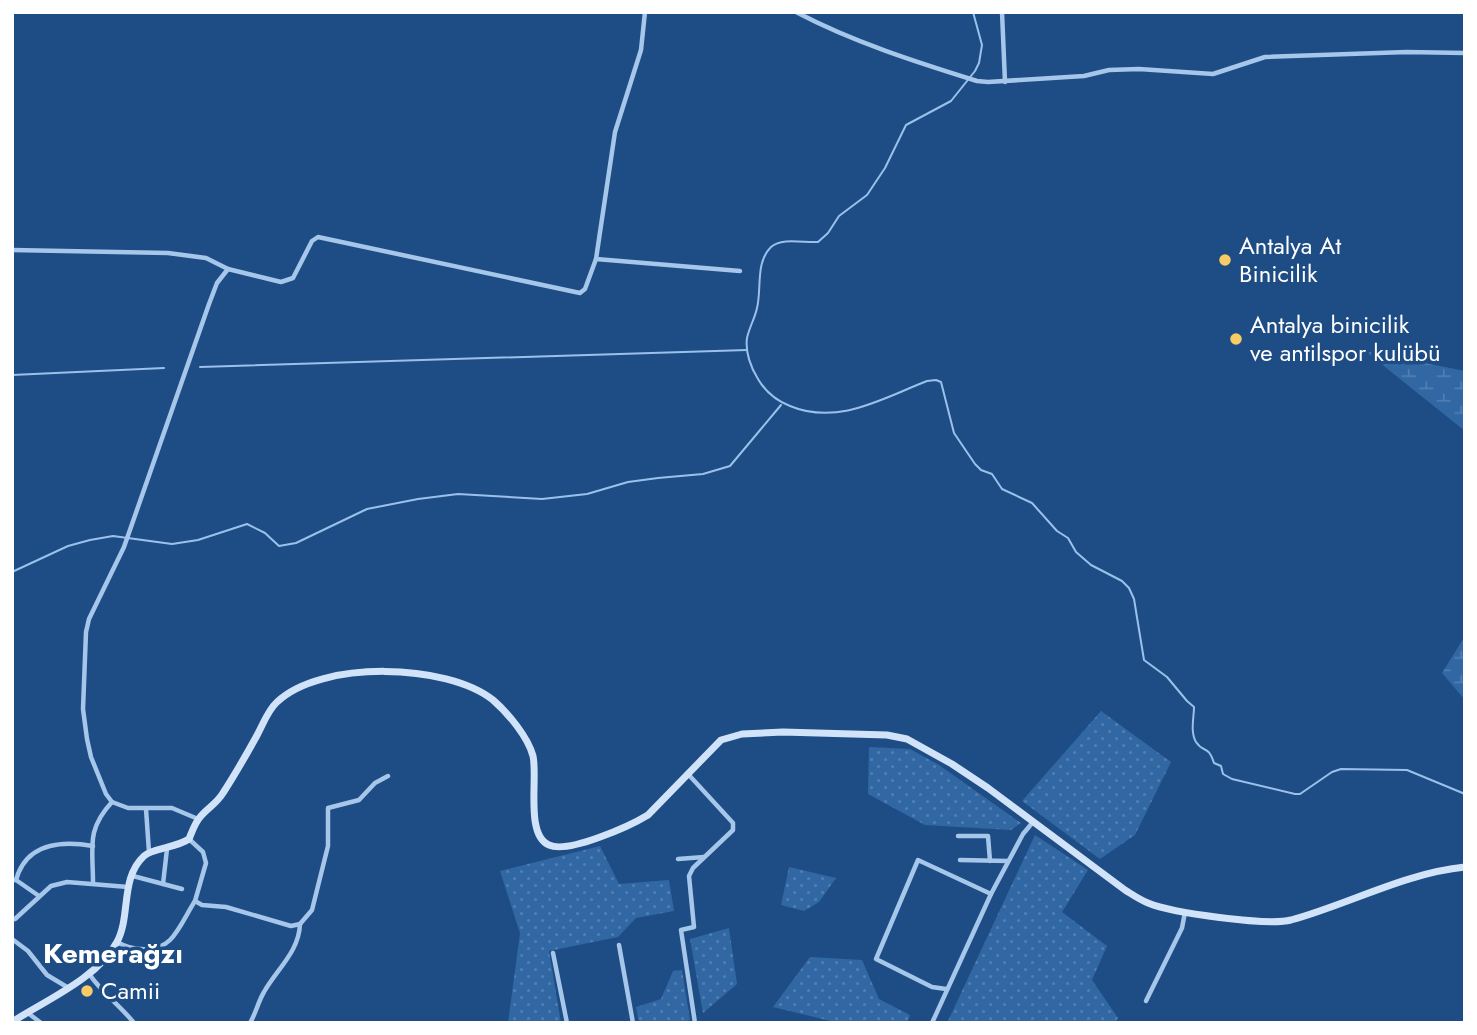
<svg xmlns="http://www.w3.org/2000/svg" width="1477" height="1035" font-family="Jost,sans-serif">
	<defs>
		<pattern id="grass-dots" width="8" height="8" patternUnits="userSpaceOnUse" patternTransform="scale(1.75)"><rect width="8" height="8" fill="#3167a3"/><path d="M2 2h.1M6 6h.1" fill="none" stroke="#507eb1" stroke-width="1.8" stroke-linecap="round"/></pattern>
		<pattern id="wetland-marsh" width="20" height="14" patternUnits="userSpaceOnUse" patternTransform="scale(1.75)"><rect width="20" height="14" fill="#3167a3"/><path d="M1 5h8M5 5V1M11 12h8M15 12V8" fill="none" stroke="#507eb1"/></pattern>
	</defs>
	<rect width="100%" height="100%" fill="#1e4d85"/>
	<g fill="url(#grass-dots)">
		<polygon points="1101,711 1171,762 1135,835 1100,859 1022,801"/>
		<polygon points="869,747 910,749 939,765 1021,823 1011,830 925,825 868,794"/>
		<polygon points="1035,835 1088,870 1062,912 1107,946 1092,980 1118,1018 1115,1023 947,1023"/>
		<polygon points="600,846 619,884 669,880 674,911 636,918 618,937 549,951 561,1023 508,1023 520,933 500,871"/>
		<polygon points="789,867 836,878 819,902 804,911 781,905"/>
		<polygon points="729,928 737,984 703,1013 690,939"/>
		<polygon points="810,957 862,960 879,999 910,1015 907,1023 839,1023 773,1007"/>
		<polygon points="682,970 690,1020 680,1023 639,1023 636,1007 661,999 673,971"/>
	</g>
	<g fill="url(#wetland-marsh)">
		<polygon points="1365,351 1465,371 1465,431"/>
		<polygon points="1465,636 1465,700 1442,673"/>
	</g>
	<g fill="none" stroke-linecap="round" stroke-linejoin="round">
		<g stroke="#99c1ec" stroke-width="2">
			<path d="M973 12 982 45 979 63 975 71 951 101 906 125 885 168 867 195 839 216 828 233 818 242C804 243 782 237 771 247 755 263 762 288 757 308 755 318 749 328 747 338 745 352 751 368 758 379 765 391 777 401 790 406 838 426 883 398 927 381L936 380 941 382 954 433 975 464 981 470 992 474 1002 489 1032 503 1057 531 1068 538 1076 552 1091 565 1122 581 1129 588 1134 599 1144 660 1167 677 1187 701 1194 707C1194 717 1190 732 1196 742 1204 754 1208 744 1214 763L1221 766 1223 774 1232 779 1295 794H1300L1332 772 1341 769 1407 770 1465 794"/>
			<polyline points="200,367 747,350"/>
			<polyline points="12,375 164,368"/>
			<polyline points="12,572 68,546 90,540 113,536 172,544 198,540 247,524 265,533 279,546 296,543 367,509 418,499 458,494 542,499 587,494 628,482 658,478 703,474 730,466 781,405"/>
		</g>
		<g stroke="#a6c6ea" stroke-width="4.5">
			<path d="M796 12C853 42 916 62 977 81L988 82 1084 76 1109 70 1139 69 1213 74 1265 57 1407 52 1465 53"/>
			<polyline points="1002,12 1005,82"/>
			<polyline points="12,250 168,253 206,258 228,269"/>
			<polyline points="596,259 740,271"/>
			<polyline points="688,774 733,823 733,830 693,868 689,876 694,927 681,930 695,1023"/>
			<polyline points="146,809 149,852"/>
			<polyline points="198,819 172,808 128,808 112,802 106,794 91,757 87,739 83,709 86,632 89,619 124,547 209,304 217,283 228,269 281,282 293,278 312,241 318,237 580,293 585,289 596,259 615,132 641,50 645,12"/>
			<polyline points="958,836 988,836 990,861"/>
			<polyline points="189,839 203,852 206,863 195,901 202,905 226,907 291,926 300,924 312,910 328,846 328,808 359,800 375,783 388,776"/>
			<polyline points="678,859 704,857"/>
			<polyline points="960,860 1008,861"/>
			<polyline points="133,876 182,889"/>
			<polyline points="12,880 16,880 39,896"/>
			<path d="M16 880C26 844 60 840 93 846"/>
			<path d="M93 883C93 847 86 830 112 802"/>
			<polyline points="163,884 167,849"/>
			<polyline points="12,919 15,919 51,886 67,882 128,887"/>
			<polyline points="12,939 28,951 47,975 67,987"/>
			<path d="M117 942C132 951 157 953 170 940 180 930 187 913 195 901"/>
			<polyline points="619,945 633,1023"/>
			<polyline points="553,953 567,1023"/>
			<path d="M90 975C102 993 120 1005 134 1023"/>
			<polyline points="946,989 932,987 876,959 918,860 991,894"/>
			<polyline points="1146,1001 1182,928 1185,912"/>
			<polyline points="28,1013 41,1023"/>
			<path d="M250 1023C256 1013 258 1002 264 992 277 969 299 952 300 924"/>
			<polyline points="932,1023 991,894 1023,834 1033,822"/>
		</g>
		<path stroke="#d1e3f8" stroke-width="7" d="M12 1022C46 1000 98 978 117 942 131 916 120 878 144 856 152 848 176 848 189 839 192 832 195 822 201 816 208 808 217 803 223 793 234 776 245 757 255 739 262 727 267 711 277 702 321 660 447 663 493 700 508 713 528 737 533 756 538 778 525 835 549 845 568 854 630 826 648 815L721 740 742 734 783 732 887 735 907 739 952 764 988 788 1125 890C1133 895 1140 900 1148 903 1172 913 1267 926 1291 920 1349 904 1405 873 1465 867"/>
	</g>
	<g fill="#f9cb64" stroke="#1e4d85" stroke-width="2.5">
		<circle cx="1225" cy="260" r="7"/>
		<circle cx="1236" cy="339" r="7"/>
		<circle cx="87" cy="991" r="7"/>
	</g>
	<g text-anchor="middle" stroke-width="7" stroke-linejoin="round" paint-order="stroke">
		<g font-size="24" fill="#fff" stroke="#1e4d85" text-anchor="start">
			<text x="1239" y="254">Antalya At<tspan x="1239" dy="28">Binicilik</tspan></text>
			<text x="1250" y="333">Antalya binicilik<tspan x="1250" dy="28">ve antilspor kulübü</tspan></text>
			<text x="101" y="999">Camii</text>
		</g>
		<g font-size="28" font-weight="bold" fill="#fff" stroke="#1e4d85">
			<text x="113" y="963">Kemerağzı</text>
		</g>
	</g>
	<rect width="1477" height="1035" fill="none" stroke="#ffffff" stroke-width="28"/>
</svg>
